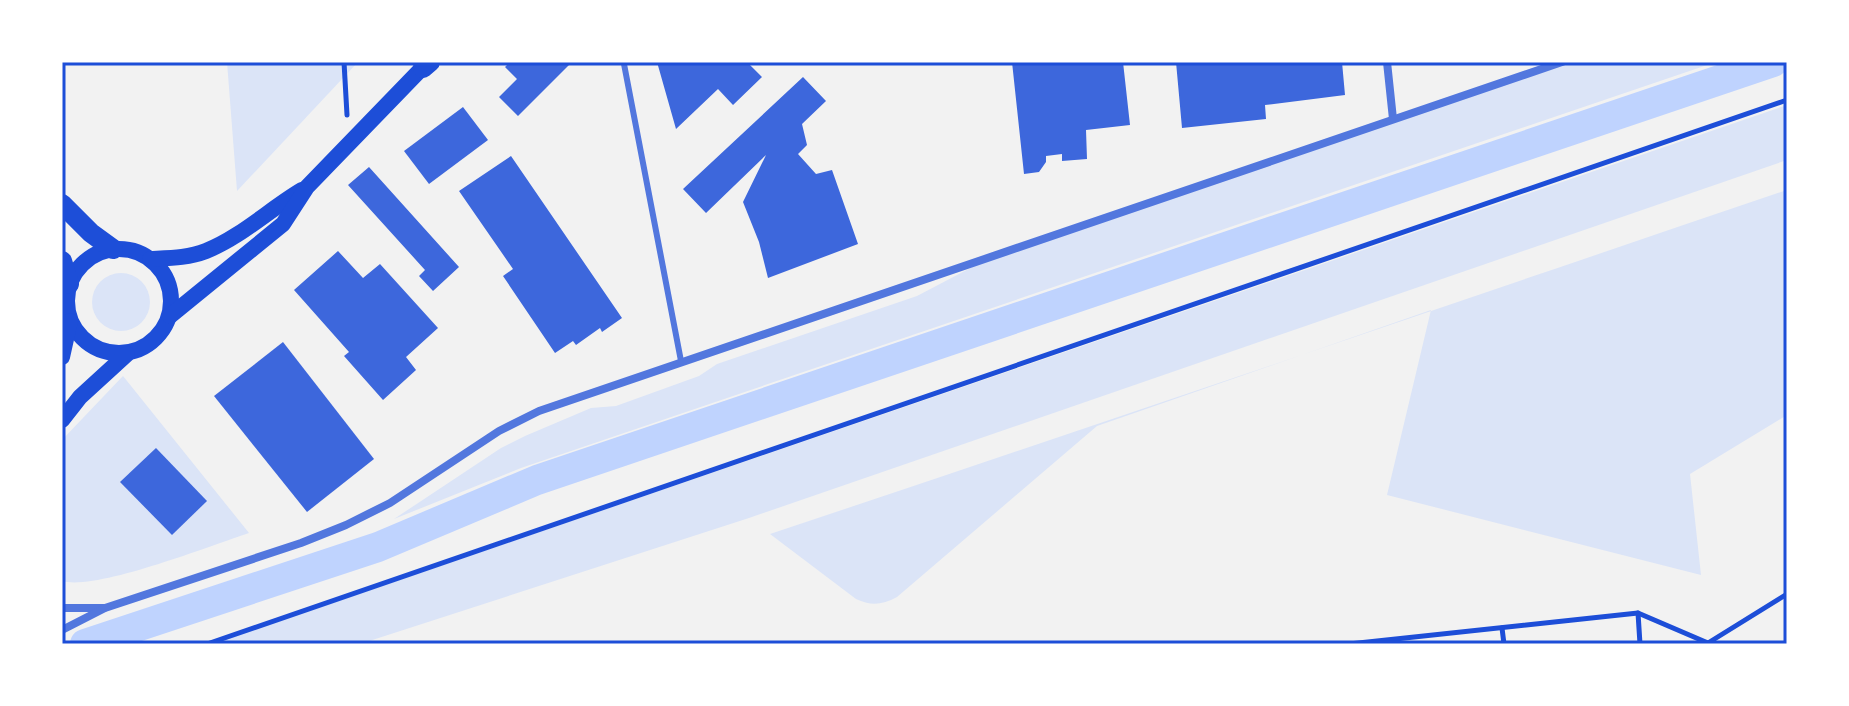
<svg xmlns="http://www.w3.org/2000/svg" width="1849" height="706" font-family="'DM Sans',sans-serif">
	<rect width="100%" height="100%" fill="#f2f2f2"/>
	<g fill="#dbe4f7">
		<polygon points="227,62 358,62 237,191"/>
		<polygon points="1553,62 1716,62 521,468 394,519 501,448 525,436 591,408 616,406 699,376 717,364 917,296 999,253"/>
		<polygon points="1787,105 1787,160 749,518 360,644 212,644"/>
		<path d="M1787 190V415L1690 474 1701 575 1387 495 1431 310 1097 426 897 597C882 605 871 606 856 599L770 534C1109 421 1448 305 1787 190Z"/>
		<circle cx="121" cy="302" r="29"/>
		<path d="M123 376 249 533C209 546 96 591 62 581V440Z"/>
	</g>
	<g fill="none" stroke-linecap="round" stroke-linejoin="round">
		<polyline stroke="#bfd3fe" stroke-width="30" points="85,644 378,547 537,480 1773,62"/>
	</g>
	<g fill="#3d67dc">
		<polygon points="510,62 572,62 518,116 499,97 517,79 505,67"/>
		<polygon points="657,62 747,62 762,77 733,105 718,89 676,129"/>
		<polygon points="1012,62 1123,62 1130,125 1086,130 1087,159 1062,161 1062,154 1046,156 1046,162 1039,172 1024,174"/>
		<polygon points="1176,62 1342,62 1345,95 1265,105 1266,119 1182,128"/>
		<polygon points="803,77 826,101 802,124 807,145 798,154 816,174 832,170 858,244 768,278 759,242 743,202 766,155 706,213 683,189"/>
		<polygon points="463,107 488,140 429,184 404,151"/>
		<polygon points="511,156 622,318 602,332 600,328 576,345 573,341 555,353 503,276 513,269 459,191"/>
		<polygon points="369,167 459,267 433,291 419,276 425,270 348,185"/>
		<polygon points="338,251 363,278 380,264 438,328 406,357 416,370 383,400 344,356 349,352 294,290"/>
		<polygon points="283,342 374,459 307,512 214,396"/>
		<polygon points="156,448 207,501 172,535 120,482"/>
	</g>
	<g fill="none" stroke-linecap="round" stroke-linejoin="round">
		<g stroke="#1d4ed8" stroke-width="5">
			<polyline points="344,62 347,115"/>
			<polyline points="1638,613 1640,644"/>
			<polyline points="1502,628 1504,644"/>
			<polyline points="207,644 1787,100"/>
			<polyline points="1349,644 1638,613 1708,643 1787,594"/>
		</g>
		<polyline stroke="#5277de" stroke-width="6" points="624,64 681,361"/>
		<g stroke="#5277de" stroke-width="8">
			<polyline points="1387,62 1393,119"/>
			<polyline points="62,608 104,608"/>
			<polyline points="62,630 105,608 301,543 346,525 390,503 499,431 539,411 1562,62"/>
		</g>
		<g stroke="#1d4ed8" stroke-width="16">
			<circle cx="119" cy="301" r="52"/>
			<path d="M150 259C169 258 188 258 206 251 241 237 270 209 302 190"/>
			<polyline points="170,316 283,224 307,187 428,62"/>
			<polyline points="62,357 70,321"/>
			<polyline points="62,420 80,397 127,354"/>
		</g>
		<g stroke="#1d4ed8" stroke-width="20">
			<polyline points="423,68 430,62"/>
			<polyline points="62,204 91,233 113,249"/>
			<polyline points="62,261 69,284"/>
		</g>
	</g>
	<rect width="1849" height="706" fill="none" stroke="#ffffff" stroke-width="128"/>
	<rect x="64" y="64" width="1721" height="578" fill="none" stroke="#1d4ed8" stroke-width="3"/>
</svg>
